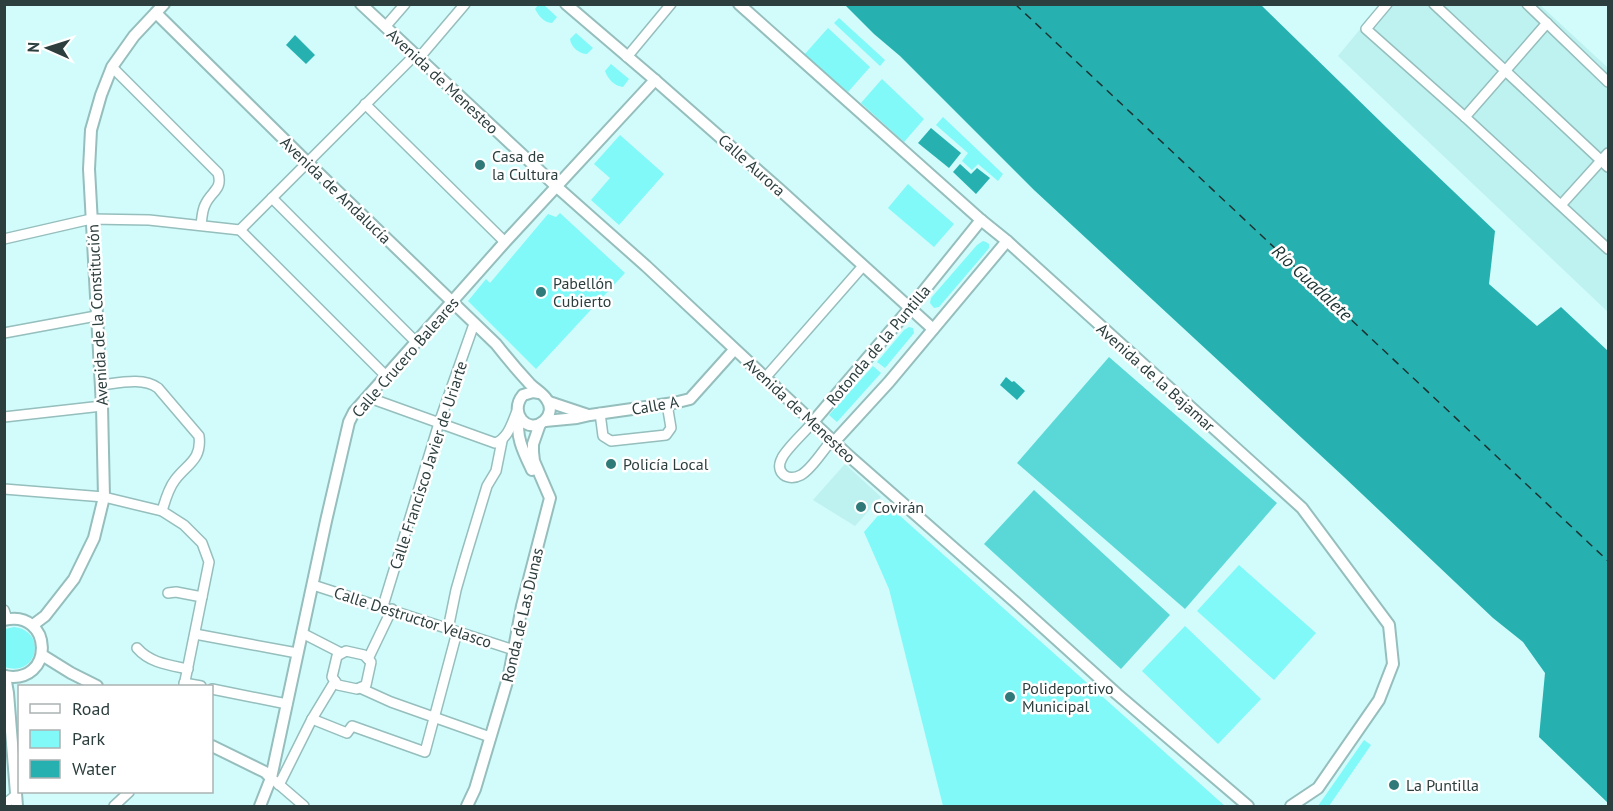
<svg xmlns="http://www.w3.org/2000/svg" width="1613" height="811" font-family="'PT Sans',sans-serif">
	<rect width="100%" height="100%" fill="#d1fcfb"/>
	<g fill="#bdf2f1">
		<polygon points="1539,4 1608,68 1608,312 1338,56 1380,5"/>
		<polygon points="845,464 881,497 855,526 813,500"/>
	</g>
	<g fill="#80f9f8">
		<path d="M538 5H544L557 17 552 23C543 22 539 16 535 9Z"/>
		<polygon points="839,18 885,60 880,66 834,23"/>
		<polygon points="828,28 870,67 848,92 804,55"/>
		<path d="M576 33 593 48 587 54C579 54 571 47 570 39Z"/>
		<path d="M611 64 629 79 623 87C614 86 608 79 605 71Z"/>
		<polygon points="882,79 924,119 904,142 861,103"/>
		<polygon points="943,117 1003,174 998,181 978,164 972,170 962,161 968,153 936,125"/>
		<polygon points="620,135 664,174 619,225 591,200 610,178 594,164"/>
		<polygon points="908,184 954,224 934,247 888,208"/>
		<polygon points="560,213 625,273 536,369 468,301 486,279 490,283 548,214 556,217"/>
		<polygon points="983,241 986,242 989,244 989,248 985,253 939,307 934,308 930,303 931,298 977,245"/>
		<polygon points="909,327 913,328 914,333 885,368 877,362 904,330"/>
		<polygon points="873,366 881,373 837,422 829,415"/>
		<polygon points="888,504 899,515 1225,806 943,806 889,589 864,532"/>
		<polygon points="1239,565 1316,633 1274,680 1197,611"/>
		<polygon points="1185,626 1261,699 1218,744 1142,671"/>
		<path d="M14 627C48 631 37 678 5 667V629Z"/>
		<polygon points="1364,740 1371,745 1329,806 1318,806"/>
	</g>
	<g fill="#5ad8d7">
		<polygon points="1109,357 1277,503 1185,609 1017,463"/>
		<polygon points="1034,490 1170,615 1121,669 984,544"/>
	</g>
	<g fill="#26b1b0">
		<polygon points="845,5 1261,5 1386,127 1495,231 1489,284 1537,326 1561,307 1608,351 1608,803 1539,737 1545,673 1523,642 1493,618 1344,477 1034,190 900,56 874,34"/>
		<polygon points="295,35 315,55 306,64 286,45"/>
		<polygon points="931,128 961,153 949,168 918,143"/>
		<polygon points="960,164 971,174 977,168 990,178 976,194 953,172"/>
		<polygon points="1006,377 1012,382 1014,381 1025,391 1017,400 1000,385"/>
	</g>
	<g fill="none" stroke-linecap="round" stroke-linejoin="round">
		<polyline stroke="#1c3332" stroke-width="1.5" stroke-dasharray="8 6" stroke-linecap="butt" points="1015,4 1608,561"/>
		<defs>
			<g id="minor">
				<polyline points="1387,4 1366,29 1465,117 1608,249"/>
				<polyline points="1434,4 1608,167"/>
				<polyline points="1527,4 1608,82"/>
				<polyline points="385,27 405,4"/>
				<polyline points="627,57 671,4"/>
				<polyline points="419,58 465,4"/>
				<path d="M112 67 218 173C223 190 211 191 205 205 202 211 202 218 201 225"/>
				<polyline points="365,104 505,242"/>
				<polyline points="1465,117 1547,23"/>
				<polyline points="272,198 416,342"/>
				<polyline points="1561,205 1608,153"/>
				<polyline points="240,230 415,55"/>
				<polyline points="240,230 386,376"/>
				<polyline points="4,239 91,219 149,220 240,230"/>
				<polyline points="4,333 96,316"/>
				<polyline points="765,378 863,266"/>
				<path d="M101 385C119 383 143 377 158 388L199 436C202 460 187 464 175 480 168 489 165 501 162 511"/>
				<path d="M367 397 495 443C508 439 512 423 517 411"/>
				<polyline points="600,413 603,436 611,441 666,435 671,428 667,404"/>
				<polyline points="4,417 102,406"/>
				<path d="M813 422C805 432 787 448 782 458 774 473 788 482 801 475 812 469 823 450 832 440"/>
				<polyline points="4,489 104,497 162,511 184,525 202,543 209,562 184,686"/>
				<polyline points="313,585 514,650"/>
				<polyline points="168,593 176,592 202,597"/>
				<polyline points="383,606 439,423 474,324"/>
				<polyline points="4,610 7,619"/>
				<polyline points="448,629 456,590 464,562 487,486 496,471 502,441"/>
				<polyline points="302,633 341,653"/>
				<polyline points="195,634 297,653"/>
				<path d="M137 648C150 663 169 665 188 669"/>
				<polygon points="346,651 364,655 371,662 366,685 357,689 338,685 332,677 337,656"/>
				<polyline points="368,659 392,609"/>
				<polyline points="184,683 201,686"/>
				<polyline points="360,688 391,702 490,737"/>
				<polyline points="212,689 287,704"/>
				<polyline points="312,719 347,733 352,726 425,752 457,632"/>
				<polyline points="275,781 304,806"/>
				<polyline points="279,785 312,719 335,681"/>
				<polyline points="4,805 16,795"/>
				<polyline points="114,806 129,792"/>
			</g>
			<g id="tertiary">
				<polyline points="361,4 557,187 646,266 849,456 1014,601 1117,694 1248,806"/>
				<polyline points="566,4 655,80 779,189 933,329"/>
				<polyline points="739,4 981,220 1007,241 1302,508 1389,625 1393,664 1379,700 1318,788 1291,806"/>
				<path d="M156 13 307 162 496 344C507 358 518 371 530 384 535 389 544 394 547 400 552 407 550 416 544 421 528 435 508 413 523 395L533 392 539 393"/>
				<polyline points="549,402 588,415"/>
				<path d="M519 417C515 436 524 453 532 470"/>
				<polyline points="545,421 577,418 590,415 674,403 690,399 734,350"/>
				<polyline points="813,422 910,308 981,220"/>
				<polyline points="834,442 889,382 1007,241"/>
				<path d="M4 620C53 608 56 686 4 676"/>
				<polyline points="33,625 45,616 74,579 94,538 104,497 102,406 89,169 91,130 101,95 112,67 134,36 164,4"/>
				<polyline points="42,655 71,673 97,686"/>
				<polyline points="5,676 8,693 17,806"/>
				<polyline points="212,746 265,772 271,778"/>
				<polyline points="260,806 271,778 326,521 349,422 354,412 505,242 655,80"/>
				<polyline points="467,806 475,789 509,675 522,606 550,498 534,461 533,452 533,444 540,424"/>
			</g>
		</defs>
		<use href="#minor" stroke="#95bebd" stroke-width="12"/>
		<use href="#tertiary" stroke="#95bebd" stroke-width="14"/>
		<use href="#minor" stroke="#fff" stroke-width="9"/>
		<use href="#tertiary" stroke="#fff" stroke-width="10"/>
	</g>
	<g fill="#307979" stroke="#fff" stroke-width="2">
		<circle cx="480" cy="165" r="6"/>
		<circle cx="541" cy="292" r="6"/>
		<circle cx="611" cy="464" r="6"/>
		<circle cx="861" cy="507" r="6"/>
		<circle cx="1010" cy="697" r="6"/>
		<circle cx="1394" cy="785" r="6"/>
	</g>
	<g text-anchor="middle" stroke-width="5" stroke-linejoin="round" paint-order="stroke">
		<g font-size="16" fill="#2d3e3e" stroke="#fff">
			<text transform="translate(443 81) rotate(43)" y="6">Avenida de Menesteo</text>
			<text transform="translate(752 165) rotate(42)" y="6">Calle Aurora</text>
			<text transform="translate(336 190) rotate(44)" y="6">Avenida de Andalucía</text>
			<text transform="translate(97 315) rotate(-93)" y="6">Avenida de la Constitución</text>
			<text transform="translate(878 345) rotate(-50)" y="6">Rotonda de la Puntilla</text>
			<text transform="translate(405 357) rotate(-49)" y="6">Calle Crucero Baleares</text>
			<text transform="translate(1156 377) rotate(42)" y="6">Avenida de la Bajamar</text>
			<text transform="translate(655 405) rotate(-10)" y="6">Calle A</text>
			<text transform="translate(800 410) rotate(43)" y="6">Avenida de Menesteo</text>
			<text transform="translate(428 465) rotate(-72)" y="6">Calle Francisco Javier de Uriarte</text>
			<text transform="translate(522 615) rotate(-77)" y="6">Ronda de Las Dunas</text>
			<text transform="translate(413 617) rotate(18)" y="6">Calle Destructor Velasco</text>
		</g>
		<g font-size="16" fill="#2d3e3e" stroke="#fff" text-anchor="start">
			<text x="492" y="162">Casa de<tspan x="492" dy="18">la Cultura</tspan></text>
			<text x="553" y="289">Pabellón<tspan x="553" dy="18">Cubierto</tspan></text>
			<text x="623" y="470">Policía Local</text>
			<text x="873" y="513">Covirán</text>
			<text x="1022" y="694">Polideportivo<tspan x="1022" dy="18">Municipal</tspan></text>
			<text x="1406" y="791">La Puntilla</text>
		</g>
		<g font-size="18" font-style="italic" fill="#1c3332" stroke="#fff">
			<text transform="translate(1312 283) rotate(43)" y="6">Río Guadalete</text>
		</g>
	</g>
	<rect width="1613" height="811" fill="none" stroke="#2d3e3e" stroke-width="12"/>
	<rect x="18" y="685" width="195" height="108" fill="#ffffff" stroke="#abb2b2" stroke-width="1.5"/>
	<rect x="30" y="704" width="30" height="9" fill="#ffffff" stroke="#abb2b2" stroke-width="1.5"/>
	<text x="72" y="715" font-size="18" fill="#2d3e3e">Road</text>
	<rect x="30" y="730" width="30" height="18" fill="#80f9f8" stroke="#abb2b2" stroke-width="1.5"/>
	<text x="72" y="745" font-size="18" fill="#2d3e3e">Park</text>
	<rect x="30" y="760" width="30" height="18" fill="#26b1b0" stroke="#abb2b2" stroke-width="1.5"/>
	<text x="72" y="775" font-size="18" fill="#2d3e3e">Water</text>
	<g transform="translate(48 48) rotate(273)" stroke="#ffffff" stroke-width="4.5" paint-order="stroke">
	<path d="M0-4.5L10 22L0 15L-10 22Z" fill="#2d3e3e"/>
	<text y="-9" font-size="16" font-weight="bold" text-anchor="middle" fill="#2d3e3e">N</text>
	</g>
</svg>
